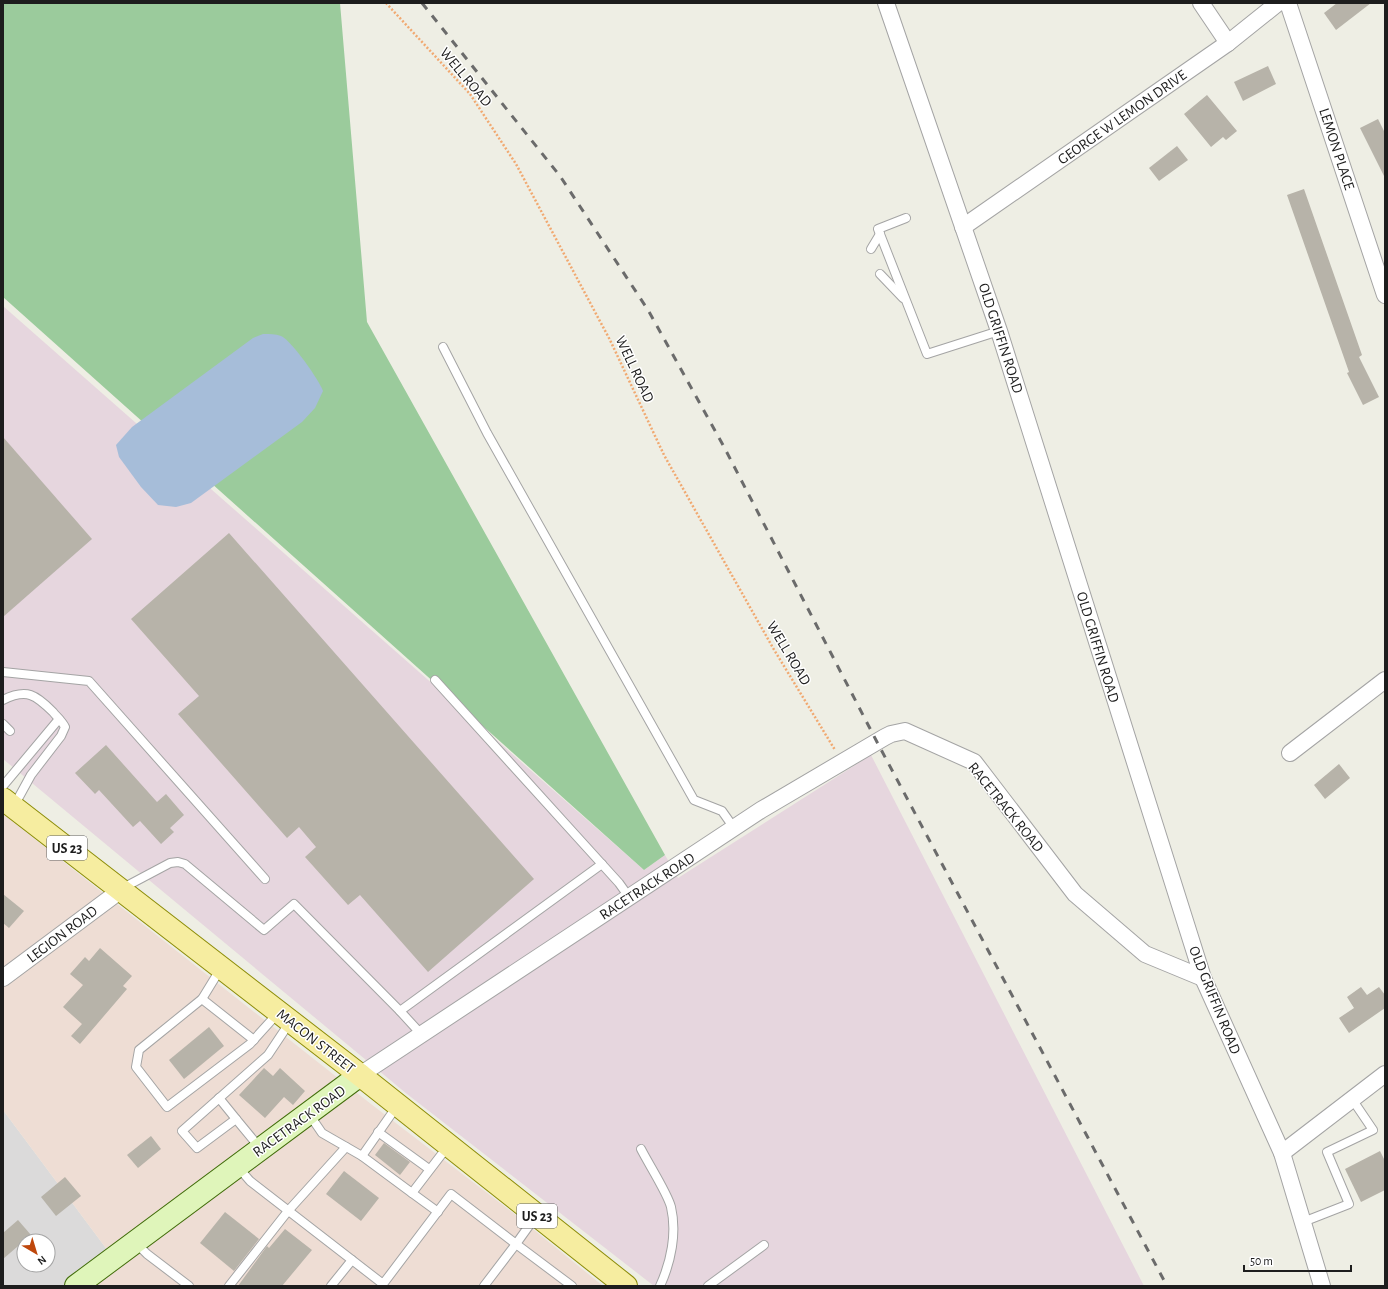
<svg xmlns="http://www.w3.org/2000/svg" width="1388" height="1289" font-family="'Alegreya Sans',sans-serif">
	<rect width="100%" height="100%" fill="#eeeee4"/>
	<path fill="#dbdada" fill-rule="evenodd" d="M3 1110 114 1259 77 1286H3ZM24 1241H48V1265H24Z"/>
	<polygon fill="#eeddd4" points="3,814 371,1104 512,1212 603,1286 77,1286 114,1259 3,1110"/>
	<polygon fill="#e6d6de" points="3,306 644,870 665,855 678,878 871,755 1144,1286 654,1286 407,1094 3,759"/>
	<polygon fill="#9bcb9c" points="3,3 340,3 367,322 665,855 644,870 3,297"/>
	<path fill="#a6bdd9" d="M263 334C270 334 275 334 281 336 292 341 319 380 323 391L315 408 302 422 191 503 176 507 158 505 141 487 119 457 116 445 132 427 253 338Z"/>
	<g fill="#b7b3a9">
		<polygon points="1337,3 1371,3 1336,30 1324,13"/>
		<polygon points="1268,66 1276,84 1243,101 1234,82"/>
		<polygon points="1207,95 1237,131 1226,140 1223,137 1211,147 1184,114"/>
		<polygon points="1378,119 1385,133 1385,178 1360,128"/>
		<polygon points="1177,146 1188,160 1159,181 1149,168"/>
		<polygon points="1304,189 1362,355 1359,357 1379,397 1363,405 1347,373 1349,372 1287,195"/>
		<polygon points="3,437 92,539 3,617"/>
		<polygon points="229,533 534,879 428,972 360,895 348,905 305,857 316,847 299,827 287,838 178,714 199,696 131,619"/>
		<polygon points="106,745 157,802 166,794 184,815 170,828 174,832 161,844 140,821 133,827 99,790 95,794 75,773"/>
		<polygon points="1339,764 1350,778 1325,799 1314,785"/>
		<polygon points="3,894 24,911 9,928 3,923"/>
		<polygon points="100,948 132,976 123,986 127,989 80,1044 71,1036 82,1024 63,1007 83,985 70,974 85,957 89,961"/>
		<polygon points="1361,987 1367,995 1379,987 1385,995 1385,1008 1349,1033 1339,1018 1354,1008 1347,997"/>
		<polygon points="209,1027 224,1046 184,1079 169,1060"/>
		<polygon points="264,1068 273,1076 280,1068 305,1091 293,1105 284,1097 265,1118 239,1095"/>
		<polygon points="151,1136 161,1149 138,1168 127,1155"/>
		<polygon points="384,1143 410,1162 400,1175 375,1155"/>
		<polygon points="1380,1151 1385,1161 1385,1190 1361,1202 1345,1169"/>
		<polygon points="344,1171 379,1198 361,1221 326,1194"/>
		<polygon points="65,1177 81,1196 56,1216 41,1197"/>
		<polygon points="225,1212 259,1239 234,1271 200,1243"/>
		<polygon points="18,1220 31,1235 3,1259 3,1233"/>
		<polygon points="285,1229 312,1250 282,1286 238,1286 267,1246 269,1248"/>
	</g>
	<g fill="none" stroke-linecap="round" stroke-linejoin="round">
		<defs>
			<g id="lane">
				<polyline points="906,218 878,229 927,354 999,331"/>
				<polyline points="871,249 880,234"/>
				<polyline points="880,274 903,298"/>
				<polyline points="443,347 487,433 694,800 722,811 734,828"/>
				<polyline points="3,672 89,681 265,879"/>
				<polyline points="435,680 619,883 629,897"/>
				<path d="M3 700C27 688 36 695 53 712 57 717 62 721 65 727L61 736 31 775 14 806"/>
				<polyline points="3,724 10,731"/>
				<polyline points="3,786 59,719"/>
				<polyline points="121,889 170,863 178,862 185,864 264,930 294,904 400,1011 602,864"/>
				<polyline points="221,968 202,999 139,1050 136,1067 167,1107 250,1044 278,1013"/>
				<polyline points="202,999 254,1040"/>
				<polyline points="400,1011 422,1035"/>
				<polyline points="219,1098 236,1119"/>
				<polyline points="309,1114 322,1133 362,1156 412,1193 448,1146"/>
				<polyline points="378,1132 429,1169"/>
				<polyline points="260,1148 236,1119 197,1148 182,1131 268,1055 290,1022"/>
				<path d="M641 1149C648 1163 668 1194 671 1207 677 1233 671 1262 660 1286"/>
				<polyline points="362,1156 397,1106"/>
				<polyline points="238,1167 250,1181 383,1284 451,1194 516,1244 536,1216"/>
				<polyline points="412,1193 438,1212"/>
				<polyline points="1303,1222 1349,1204 1327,1152 1373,1130 1352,1099"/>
				<polyline points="135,1242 147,1254 189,1286"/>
				<polyline points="229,1286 288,1211 346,1147"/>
				<polyline points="331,1286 352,1260"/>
				<polyline points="484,1286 516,1244 572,1286"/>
				<polyline points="708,1286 764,1245"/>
			</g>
			<g id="street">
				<polyline points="886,3 999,331 1203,978 1282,1153 1322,1286"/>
				<polyline points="1201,3 1228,43"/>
				<polyline points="1288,3 1385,295"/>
				<polyline points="963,227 1228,43 1278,3"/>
				<polyline points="1290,753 1385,680"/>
				<polyline points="3,978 121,890"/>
				<polyline points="360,1075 761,810 885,737 891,734 905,731 974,762 1075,894 1145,954 1203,978"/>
				<polyline points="1282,1153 1385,1074"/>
			</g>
			<polyline id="secondary" points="76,1286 360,1075"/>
			<polyline id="primary" points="3,799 360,1075 626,1286"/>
		</defs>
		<use href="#lane" stroke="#a4a4a4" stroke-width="10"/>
		<use href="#street" stroke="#a4a4a4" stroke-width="18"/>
		<use href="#secondary" stroke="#426d0b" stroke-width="24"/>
		<use href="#primary" stroke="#8d8d09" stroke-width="24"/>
		<polyline stroke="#f1a971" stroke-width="2.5" stroke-dasharray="2 2" stroke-linecap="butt" points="386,3 470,94 516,164 610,340 664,455 773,648 835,750"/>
		<use href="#lane" stroke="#fff" stroke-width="8"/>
		<use href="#street" stroke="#fff" stroke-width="16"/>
		<use href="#secondary" stroke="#dff5ba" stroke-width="22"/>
		<use href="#primary" stroke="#f6eda0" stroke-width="22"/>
		<polyline stroke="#6b6b6b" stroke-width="3" stroke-dasharray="8 8" stroke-linecap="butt" points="422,3 560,176 648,310 723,445 877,742 1167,1286"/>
	</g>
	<g text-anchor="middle" stroke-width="3" stroke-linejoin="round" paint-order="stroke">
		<g fill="#fff" stroke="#616161" stroke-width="1">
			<rect x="47" y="836" width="40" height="24" rx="3"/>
			<rect x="517" y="1204" width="40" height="24" rx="3"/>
		</g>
		<g font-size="14" font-weight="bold" fill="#1d1d1d">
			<text x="67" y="853">US 23</text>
			<text x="537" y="1221">US 23</text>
		</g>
		<g font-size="15" fill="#1d1d1d" stroke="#fff">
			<text transform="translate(466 77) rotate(50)" y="5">WELL ROAD</text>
			<text transform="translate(1122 117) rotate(-35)" y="5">GEORGE W LEMON DRIVE</text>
			<text transform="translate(1337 149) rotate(72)" y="5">LEMON PLACE</text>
			<text transform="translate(1001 338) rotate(72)" y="5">OLD GRIFFIN ROAD</text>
			<text transform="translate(635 369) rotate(65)" y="5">WELL ROAD</text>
			<text transform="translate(1098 647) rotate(73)" y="5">OLD GRIFFIN ROAD</text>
			<text transform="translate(789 653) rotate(59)" y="5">WELL ROAD</text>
			<text transform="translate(1006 807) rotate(51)" y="5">RACETRACK ROAD</text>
			<text transform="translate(647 886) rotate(-33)" y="5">RACETRACK ROAD</text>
			<text transform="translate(62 934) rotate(-37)" y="5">LEGION ROAD</text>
			<text transform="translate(1215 1000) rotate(68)" y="5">OLD GRIFFIN ROAD</text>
			<text transform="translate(316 1041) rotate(38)" y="5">MACON STREET</text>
			<text transform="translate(299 1121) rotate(-36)" y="5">RACETRACK ROAD</text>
		</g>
	</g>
	<rect width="1388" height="1289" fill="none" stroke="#1d1d1d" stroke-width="8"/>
	<g transform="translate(36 1253) rotate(142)"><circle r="19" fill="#ffffff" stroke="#a5a5a5"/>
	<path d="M0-3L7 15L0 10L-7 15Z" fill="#be470c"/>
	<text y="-6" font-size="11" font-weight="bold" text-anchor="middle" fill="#1d1d1d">N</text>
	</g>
	<path d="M1244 1265v6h107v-6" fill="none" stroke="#1d1d1d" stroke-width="2"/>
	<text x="1250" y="1265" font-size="12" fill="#1d1d1d" stroke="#ffffff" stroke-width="3" paint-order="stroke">50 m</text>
</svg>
